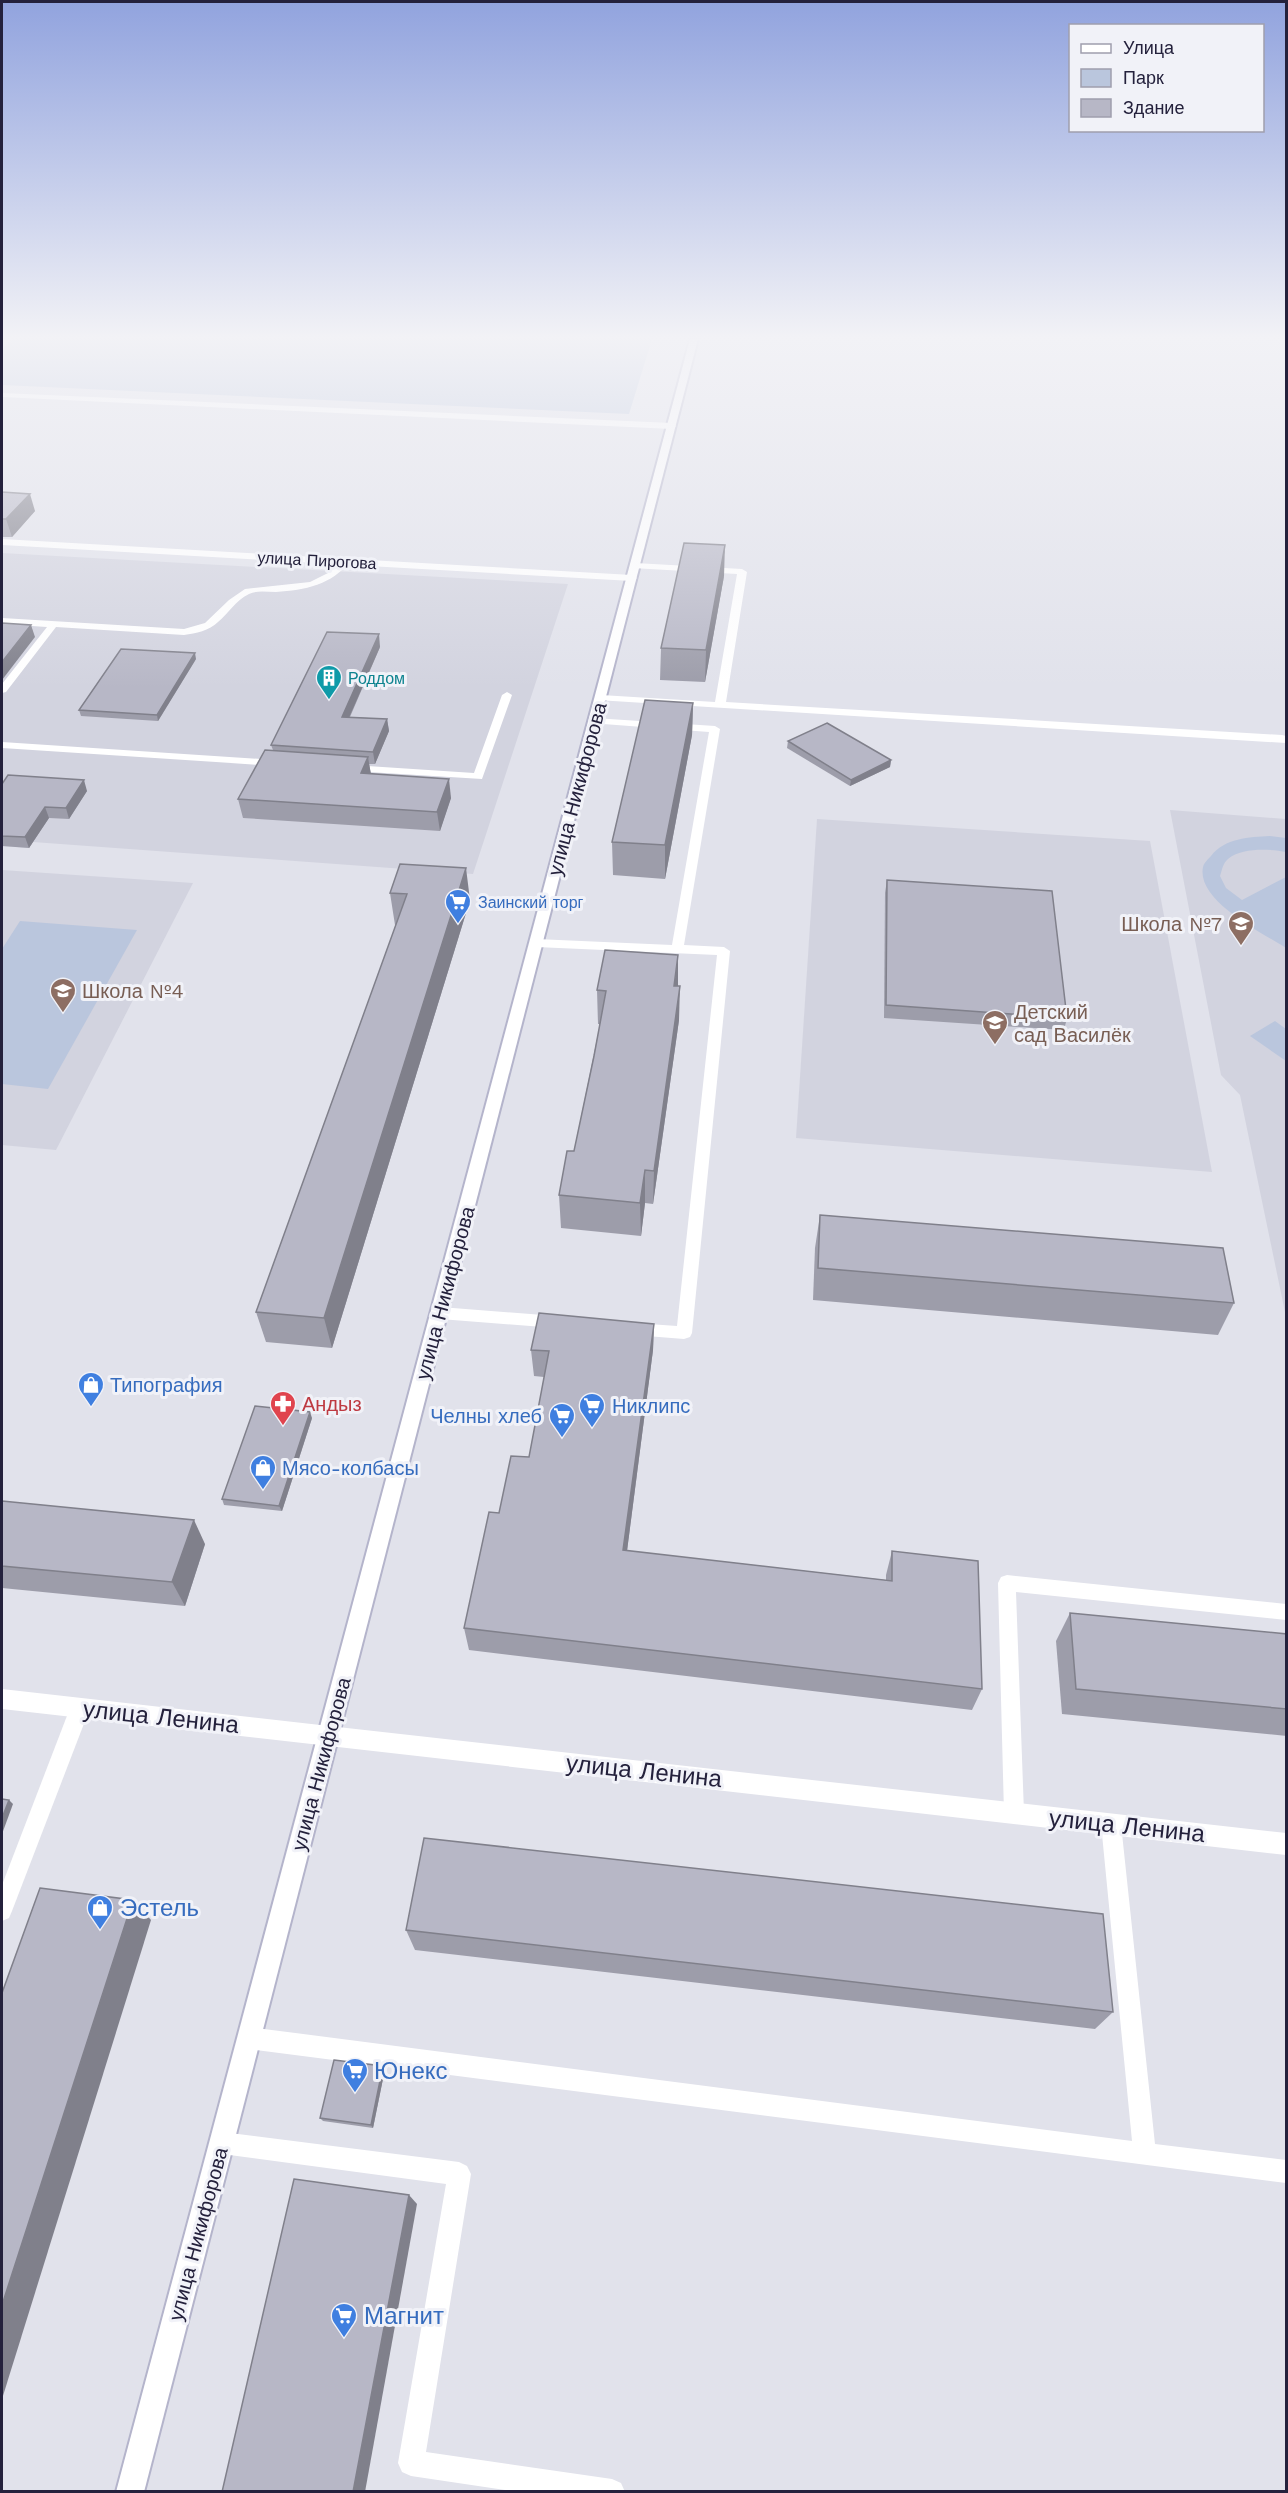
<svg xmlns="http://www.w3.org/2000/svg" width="1288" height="2493" font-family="'Work Sans',sans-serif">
	<rect width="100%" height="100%" fill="#e1e2eb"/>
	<g fill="#d2d3df">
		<polygon points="2,553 568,584 473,874 33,842 29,848 2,846"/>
		<polygon points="1170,810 1286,819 1286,1317 1240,1095 1221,1075"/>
		<polygon points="817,819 1150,841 1212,1172 796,1138"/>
		<polygon points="2,870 193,883 56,1150 2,1145"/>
	</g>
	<g fill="#bac6dd">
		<polygon points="13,339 652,339 629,414 2,385 2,350"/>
		<path d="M1270 836 1286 838V852C1271 849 1242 847 1228 859 1223 863 1222 870 1220 876L1226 888 1242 900 1286 877V948C1263 933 1196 901 1203 867 1204 863 1208 859 1211 856 1225 838 1249 837 1270 836Z"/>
		<polygon points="20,921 137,930 48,1089 2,1084 2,949"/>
		<polygon points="1275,1021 1286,1029 1286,1061 1250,1036"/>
	</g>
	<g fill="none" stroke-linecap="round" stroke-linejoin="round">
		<defs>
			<polygon id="secondary" points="690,339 698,339 144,2492 116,2492"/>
		</defs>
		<use href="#secondary" stroke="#b4b4cb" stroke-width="4"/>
		<g fill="#fff" fill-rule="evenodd">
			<path d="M346 558 350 561C332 585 305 590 276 592 267 592 257 590 249 594 235 601 229 613 218 622 209 631 196 633 184 635L56 627 6 692 2 693V684L47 627 2 624V618L184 629 205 623 229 600 245 589 310 582 328 573Z"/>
			<polygon points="635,563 742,569 747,572 726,702 1282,735 1286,736 1286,743 597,700 596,698 601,695 715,702 737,574 632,568 632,564"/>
			<polygon points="507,692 512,695 482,779 352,771 347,768 352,765 474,773 502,695"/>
			<polygon points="594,718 715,726 720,729 684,945 724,947 730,951 692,1333 690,1337 684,1339 634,1335 628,1333 626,1329 628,1325 634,1323 677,1326 717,955 536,947 530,943 536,939 672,945 709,732 590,723 589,721"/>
			<polygon points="2,742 277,760 282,763 277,766 2,748"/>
			<polygon points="440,1307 556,1316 562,1318 564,1322 562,1326 556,1328 440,1319 434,1317 432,1313 434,1309"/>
			<polygon points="1007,1575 1286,1604 1286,1620 1016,1592 1024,1813 1021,1820 1014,1823 1007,1820 1004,1813 998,1583 1001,1577"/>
			<polygon points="80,1699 87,1701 90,1708 12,1911 9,1918 2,1921 2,1885 70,1708 73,1701"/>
			<polygon points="1111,1814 1118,1817 1121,1824 1155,2144 1286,2160 1286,2183 249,2049 241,2046 238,2038 241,2030 249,2027 1132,2141 1101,1824 1104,1817"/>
			<polygon points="222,2132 459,2162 467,2166 471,2174 426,2452 612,2479 621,2483 625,2492 519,2492 411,2476 402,2472 398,2463 446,2184 222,2154 214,2151 211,2143 214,2135"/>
		</g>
		<g fill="#fff" fill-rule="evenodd">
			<polygon points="2,393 672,423 676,426 672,429 2,397"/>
			<polygon points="2,539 632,575 637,578 632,581 2,545"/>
			<polygon points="329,1726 1286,1833 1286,1855 329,1746 321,1743 318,1736 321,1729"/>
		</g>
		<polygon fill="#fff" fill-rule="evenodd" points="2,1689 329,1726 337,1729 340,1736 337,1743 329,1746 2,1709"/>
		<use href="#secondary" fill="#fff" fill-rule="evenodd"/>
	</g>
	<g fill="#9d9daa">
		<polygon points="2,492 35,511 12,537 2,537"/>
		<polygon points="724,576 705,682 660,680 661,648"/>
		<polygon points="380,647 350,717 387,719 389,731 375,764 369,764 371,774 451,798 440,831 243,818 238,799 273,750 271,745"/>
		<polygon points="196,659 158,721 81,716 79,710"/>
		<polygon points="693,703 692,735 665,879 613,875 612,842"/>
		<polygon points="788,741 891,760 890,767 850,786 787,748"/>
		<polygon points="2,784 87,791 69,819 49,818 29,848 2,846"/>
		<polygon points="887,880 1067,1018 1064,1030 884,1018 885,893"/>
		<polygon points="390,893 470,900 332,1348 266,1342 256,1312 396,925 395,925"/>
		<polygon points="678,986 679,1020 653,1204 645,1203 641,1236 561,1228 559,1195 574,1151 600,1024 598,1024 597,990"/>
		<polygon points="820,1215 1234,1303 1218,1335 813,1300 815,1248"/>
		<polygon points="654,1324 653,1350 627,1551 886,1580 886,1575 892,1551 982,1689 972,1710 469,1650 464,1628 499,1513 529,1457 544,1377 534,1376 531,1350"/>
		<polygon points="312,1418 282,1511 224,1505 222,1499"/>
		<polygon points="2,1501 205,1544 185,1606 2,1588"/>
		<polygon points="1070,1613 1287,1634 1287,1736 1062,1714 1056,1641"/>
		<polygon points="406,1930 1113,2012 1095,2029 415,1950"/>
		<polygon points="383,2066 385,2069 373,2128 323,2121 320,2118"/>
	</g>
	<g fill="#80808b">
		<polygon points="30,494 35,511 12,537 6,519"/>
		<polygon points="725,545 724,576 705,682 706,650"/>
		<polygon points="31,625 35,637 2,680 2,662"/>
		<polygon points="379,634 380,647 344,729 342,717"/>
		<polygon points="195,653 196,659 158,721 157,715"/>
		<polygon points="693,703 692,735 665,879 665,845"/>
		<polygon points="387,719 389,731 375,764 373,752"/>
		<polygon points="368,757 371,775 361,773"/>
		<polygon points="891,760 890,767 850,786 851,780"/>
		<polygon points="449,779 451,798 440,831 437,812"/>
		<polygon points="84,780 87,791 69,819 66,808"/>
		<polygon points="45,807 49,818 29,848 25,837"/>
		<polygon points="466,868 470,900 332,1348 324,1318"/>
		<polygon points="678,955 678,989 674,986"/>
		<polygon points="680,986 679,1020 653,1204 654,1171"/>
		<polygon points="645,1170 645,1203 641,1236 640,1203"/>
		<polygon points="654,1324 653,1350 624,1574 623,1550"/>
		<polygon points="310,1412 312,1418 282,1511 279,1506"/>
		<polygon points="194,1520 205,1544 185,1606 172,1582"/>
		<polygon points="9,1800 13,1804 2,1834 2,1818"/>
		<polygon points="133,1900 151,1920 2,2399 2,2305"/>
		<polygon points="383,2066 385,2069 373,2128 371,2125"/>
		<polygon points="409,2195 417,2204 365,2492 353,2492"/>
	</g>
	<g fill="#b7b7c6" stroke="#80808b" stroke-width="1.5">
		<polygon points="2,492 30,494 6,519 2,519"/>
		<polygon points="684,543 725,545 706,650 661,648"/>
		<polygon points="2,623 31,625 2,662"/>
		<polygon points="327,632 379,634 342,717 387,719 373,752 271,745"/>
		<polygon points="121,649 195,653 157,715 79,710"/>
		<polygon points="645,700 693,703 665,845 612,842"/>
		<polygon points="827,723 891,760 851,780 788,741"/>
		<polygon points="265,750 368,757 361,773 449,779 437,812 238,799"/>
		<polygon points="8,775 84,780 66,808 45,807 25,837 2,836 2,784"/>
		<polygon points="400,864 466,868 324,1318 256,1312 407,894 390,893"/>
		<polygon points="887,880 1052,891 1067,1018 886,1005"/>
		<polygon points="605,950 678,955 674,986 680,986 654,1171 645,1170 640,1203 559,1195 567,1151 574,1151 594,1056 606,991 597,990"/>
		<polygon points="820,1215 1223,1248 1234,1303 818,1268"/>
		<polygon points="539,1313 654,1324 623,1550 892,1581 892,1551 978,1561 982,1689 464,1628 489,1512 499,1513 511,1456 529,1457 549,1351 531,1350"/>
		<polygon points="255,1406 310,1412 279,1506 222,1499"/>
		<polygon points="2,1501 194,1520 172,1582 2,1566"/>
		<polygon points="1070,1613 1287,1634 1287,1709 1076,1689"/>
		<polygon points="2,1799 9,1800 2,1818"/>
		<polygon points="424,1838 1103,1914 1113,2012 406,1930"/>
		<polygon points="40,1888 133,1900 2,2305 2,1993"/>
		<polygon points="334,2060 383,2066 371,2125 320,2118"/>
		<polygon points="294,2179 409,2195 353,2492 222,2492"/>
	</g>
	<linearGradient id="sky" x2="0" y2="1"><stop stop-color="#91a3de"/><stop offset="0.49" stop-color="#f2f2f6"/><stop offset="1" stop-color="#f2f2f6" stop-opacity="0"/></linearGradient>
	<rect width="1288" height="688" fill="url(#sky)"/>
	<defs>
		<symbol id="building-pin" viewBox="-11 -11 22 30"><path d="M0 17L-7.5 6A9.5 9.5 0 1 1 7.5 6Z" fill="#0f9aa8" stroke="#f1f2f8"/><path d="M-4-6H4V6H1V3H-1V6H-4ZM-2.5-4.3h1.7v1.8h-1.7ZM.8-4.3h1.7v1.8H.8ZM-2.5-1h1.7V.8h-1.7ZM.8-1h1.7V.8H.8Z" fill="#fff"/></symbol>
		<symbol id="supermarket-pin" viewBox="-11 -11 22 30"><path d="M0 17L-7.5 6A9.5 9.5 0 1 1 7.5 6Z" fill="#3f7fe0" stroke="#f1f2f8"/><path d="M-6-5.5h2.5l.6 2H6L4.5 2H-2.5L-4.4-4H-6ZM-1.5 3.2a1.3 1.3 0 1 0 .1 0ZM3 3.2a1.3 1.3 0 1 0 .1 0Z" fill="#fff"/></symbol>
		<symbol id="school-pin" viewBox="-11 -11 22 30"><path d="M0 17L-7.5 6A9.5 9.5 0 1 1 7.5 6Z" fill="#8d6e63" stroke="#f1f2f8"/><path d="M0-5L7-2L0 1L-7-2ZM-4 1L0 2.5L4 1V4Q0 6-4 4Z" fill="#fff"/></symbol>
		<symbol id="shop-pin" viewBox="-11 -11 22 30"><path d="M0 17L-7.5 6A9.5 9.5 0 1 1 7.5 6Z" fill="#3f7fe0" stroke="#f1f2f8"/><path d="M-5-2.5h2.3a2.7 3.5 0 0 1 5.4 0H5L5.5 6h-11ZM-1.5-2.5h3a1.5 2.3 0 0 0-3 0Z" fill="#fff"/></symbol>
		<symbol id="pharmacy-pin" viewBox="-11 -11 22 30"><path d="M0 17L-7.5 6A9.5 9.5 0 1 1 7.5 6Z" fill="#e0444e" stroke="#f1f2f8"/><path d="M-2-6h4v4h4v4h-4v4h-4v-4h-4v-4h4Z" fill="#fff"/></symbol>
	</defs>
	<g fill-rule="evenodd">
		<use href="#building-pin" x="314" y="663" width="30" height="40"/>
		<use href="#supermarket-pin" x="443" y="887" width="30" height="40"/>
		<use href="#school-pin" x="1226" y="909" width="30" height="40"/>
		<use href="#school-pin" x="48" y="976" width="30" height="40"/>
		<use href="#school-pin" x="980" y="1008" width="30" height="40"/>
		<use href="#shop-pin" x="76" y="1370" width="30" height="40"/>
		<use href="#pharmacy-pin" x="268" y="1389" width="30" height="40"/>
		<use href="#supermarket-pin" x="577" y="1391" width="30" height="40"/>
		<use href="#supermarket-pin" x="547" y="1401" width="30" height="40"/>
		<use href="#shop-pin" x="248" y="1453" width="30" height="40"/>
		<use href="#shop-pin" x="85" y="1893" width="30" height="40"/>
		<use href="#supermarket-pin" x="340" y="2056" width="30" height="40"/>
		<use href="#supermarket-pin" x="329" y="2301" width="30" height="40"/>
	</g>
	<g text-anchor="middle" stroke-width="6" stroke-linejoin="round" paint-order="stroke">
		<g font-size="16" fill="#24213c" stroke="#f1f2f8">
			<text transform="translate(317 560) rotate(3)" y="6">улица Пирогова</text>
		</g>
		<g font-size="16" fill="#0d838f" stroke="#f1f2f8" text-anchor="start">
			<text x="348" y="684">Роддом</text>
		</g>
		<g font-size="16" fill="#366cbe" stroke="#f1f2f8" text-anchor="start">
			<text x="478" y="908">Заинский торг</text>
		</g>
		<g font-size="20" fill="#24213c" stroke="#f1f2f8">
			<text transform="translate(577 789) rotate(-75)" y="7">улица Никифорова</text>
			<text transform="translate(445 1293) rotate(-75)" y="7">улица Никифорова</text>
			<text transform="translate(321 1764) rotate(-75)" y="7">улица Никифорова</text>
			<text transform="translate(198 2234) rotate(-75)" y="7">улица Никифорова</text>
		</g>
		<g font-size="20" fill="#785e54" stroke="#f1f2f8" text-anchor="start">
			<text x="1222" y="931" text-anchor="end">Школа №7</text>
			<text x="82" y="998">Школа №4</text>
			<text x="1014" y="1019">Детский<tspan x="1014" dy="23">сад Василёк</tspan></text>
		</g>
		<g font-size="20" fill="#366cbe" stroke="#f1f2f8" text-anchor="start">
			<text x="110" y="1392">Типография</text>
			<text x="612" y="1413">Никлипс</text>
			<text x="542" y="1423" text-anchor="end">Челны хлеб</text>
			<text x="282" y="1475">Мясо-колбасы</text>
		</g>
		<g font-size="20" fill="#be3a42" stroke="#f1f2f8" text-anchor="start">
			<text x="302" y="1411">Андыз</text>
		</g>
		<g font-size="24" fill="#24213c" stroke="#f1f2f8">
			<text transform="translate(161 1717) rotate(6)" y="8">улица Ленина</text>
			<text transform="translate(644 1771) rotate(6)" y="8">улица Ленина</text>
			<text transform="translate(1127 1826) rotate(6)" y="8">улица Ленина</text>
		</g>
		<g font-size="24" fill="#366cbe" stroke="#f1f2f8" text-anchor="start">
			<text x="120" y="1916">Эстель</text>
			<text x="374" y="2079">Юнекс</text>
			<text x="364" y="2324">Магнит</text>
		</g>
	</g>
	<rect width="1288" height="2493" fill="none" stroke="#24213c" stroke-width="6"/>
	<rect x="1069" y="24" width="195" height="108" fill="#f1f2f8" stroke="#9f9ead" stroke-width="1.5"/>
	<rect x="1081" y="44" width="30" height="9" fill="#ffffff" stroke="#9f9ead" stroke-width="1.5"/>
	<text x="1123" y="54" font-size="18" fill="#24213c">Улица</text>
	<rect x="1081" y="69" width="30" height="18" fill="#bac6dd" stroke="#9f9ead" stroke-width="1.5"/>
	<text x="1123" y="84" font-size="18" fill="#24213c">Парк</text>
	<rect x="1081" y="99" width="30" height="18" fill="#b7b7c6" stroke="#9f9ead" stroke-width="1.5"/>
	<text x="1123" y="114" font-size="18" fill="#24213c">Здание</text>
</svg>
